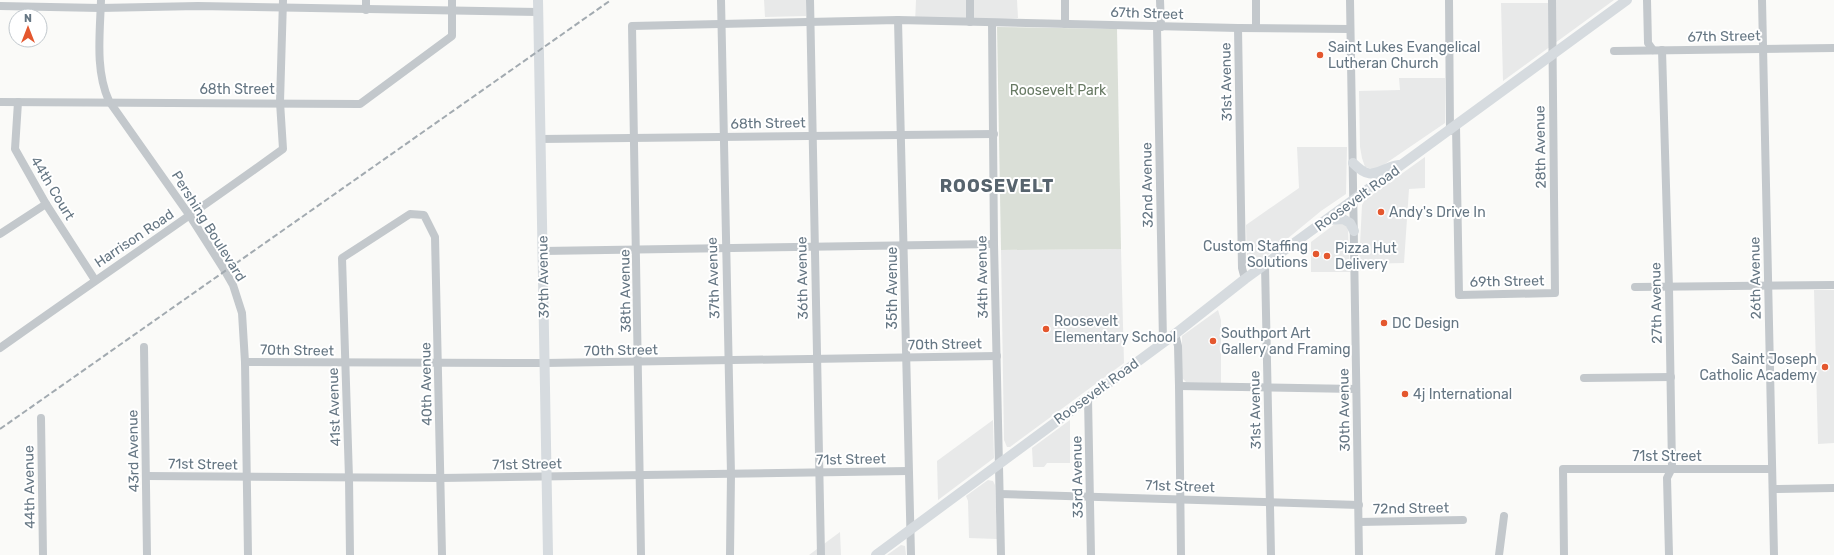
<svg xmlns="http://www.w3.org/2000/svg" width="1834" height="555" font-family="Rubik,sans-serif">
	<rect width="100%" height="100%" fill="#fafaf8"/>
	<g fill="#e8e9e9">
		<polygon points="764,0 806,0 806,16 765,17"/>
		<polygon points="916,0 1017,0 1018,18 915,23"/>
		<polygon points="1555,0 1614,0 1503,81 1501,3 1555,3"/>
		<polygon points="1399,78 1445,78 1445,123 1376,170 1365,167 1362,158 1360,147 1359,91 1400,90"/>
		<polygon points="1297,147 1347,147 1346,194 1321,211 1258,263 1250,267 1247,263 1246,225 1299,188"/>
		<polygon points="1425,157 1425,188 1409,189 1404,263 1359,264 1362,205 1365,200"/>
		<polygon points="1341,222 1347,227 1348,231 1350,272 1311,272 1311,242 1335,224"/>
		<polygon points="1121,249 1124,363 1010,447 1007,447 1004,440 1001,250"/>
		<polygon points="1814,290 1834,290 1834,443 1818,444"/>
		<polygon points="1218,310 1221,320 1221,383 1186,382 1182,378 1182,336"/>
		<polygon points="993,420 994,458 938,500 937,461"/>
		<polygon points="1070,420 1070,463 1047,463 1044,467 1033,467 1032,448"/>
		<polygon points="988,480 993,481 995,485 997,539 969,538 968,501 966,496"/>
		<polygon points="840,532 841,555 809,555"/>
		<polygon points="901,545 905,546 906,555 887,555"/>
	</g>
	<polygon fill="#dadfd7" points="997,27 1117,29 1121,249 1001,250"/>
	<g fill="none" stroke-linecap="round" stroke-linejoin="round">
		<g stroke="#c3c8cc" stroke-width="8">
			<path d="M101 0C100 33 95 71 109 101L190 216 225 271 233 285 242 313 245 362 248 555"/>
			<polyline points="366,0 366,10"/>
			<polyline points="721,0 731,474 730,555"/>
			<polyline points="810,0 821,555"/>
			<polyline points="970,0 970,22"/>
			<polyline points="1065,0 1065,24"/>
			<polyline points="1160,0 1161,27"/>
			<polyline points="1256,0 1256,28"/>
			<polyline points="1350,0 1359,555"/>
			<polyline points="1449,0 1450,131"/>
			<polyline points="1647,0 1648,43 1653,50"/>
			<polyline points="1762,0 1774,555"/>
			<polyline points="0,6 100,8 198,6 538,12"/>
			<polyline points="898,20 911,555"/>
			<polyline points="992,23 994,244 1001,555"/>
			<polyline points="1157,27 1163,342"/>
			<polyline points="1238,28 1242,268 1245,279"/>
			<polyline points="1662,50 1669,288 1672,468 1667,478 1669,555"/>
			<polyline points="1614,51 1834,48"/>
			<polyline points="0,102 360,104 452,36 452,0"/>
			<polyline points="18,102 15,149 46,204 95,280"/>
			<polyline points="1456,126 1459,295 1555,293 1552,0"/>
			<polyline points="541,139 994,134"/>
			<polyline points="0,234 46,204"/>
			<polyline points="543,251 994,244"/>
			<polyline points="1265,265 1271,555"/>
			<polyline points="1635,287 1834,285"/>
			<polyline points="1175,334 1178,346 1179,386 1181,555"/>
			<polyline points="144,347 147,555"/>
			<path d="M0 348C94 281 189 217 283 149L280 102 283 0"/>
			<polyline points="245,362 545,363 997,356"/>
			<polyline points="1584,378 1671,377"/>
			<polyline points="1179,386 1356,389"/>
			<polyline points="1088,398 1091,555"/>
			<polyline points="41,418 43,555"/>
			<polyline points="146,476 441,478 908,471"/>
			<polyline points="1773,489 1834,488"/>
			<polyline points="1000,494 1359,505"/>
			<polyline points="1359,522 1463,520"/>
			<polyline points="350,555 349,478 342,258 410,214 424,215 435,237 442,555"/>
			<polyline points="641,555 632,26 898,20 1238,28 1350,29"/>
			<polyline points="1499,555 1504,516"/>
			<polyline points="1564,555 1563,469 1772,469"/>
		</g>
		<g stroke="#d6dbdf" stroke-width="10">
			<polyline points="538,0 548,555"/>
			<path d="M1353 163C1373 183 1376 169 1399 165"/>
			<polyline points="1327,220 1343,219 1350,223 1354,231"/>
			<polyline points="876,555 1175,334 1245,279 1627,0"/>
		</g>
		<polyline stroke="#a2aab0" stroke-width="2" stroke-dasharray="6 3" stroke-linecap="butt" points="0,429 611,0"/>
	</g>
	<g fill="#e4572e" stroke="#fff" stroke-width="1.5">
		<circle cx="1320" cy="55" r="4"/>
		<circle cx="1381" cy="212" r="4"/>
		<circle cx="1316" cy="254" r="4"/>
		<circle cx="1327" cy="256" r="4"/>
		<circle cx="1384" cy="323" r="4"/>
		<circle cx="1046" cy="329" r="4"/>
		<circle cx="1213" cy="341" r="4"/>
		<circle cx="1825" cy="367" r="4"/>
		<circle cx="1405" cy="394" r="4"/>
	</g>
	<g text-anchor="middle" stroke-width="4" stroke-linejoin="round" paint-order="stroke">
		<g font-size="14" fill="#657683" stroke="#fff">
			<text transform="translate(1147 13) rotate(2)" y="5">67th Street</text>
			<text transform="translate(1724 36) rotate(-1)" y="5">67th Street</text>
			<text transform="translate(1226 82) rotate(-91)" y="5">31st Avenue</text>
			<text x="237" y="94">68th Street</text>
			<text transform="translate(768 123) rotate(-1)" y="5">68th Street</text>
			<text transform="translate(1540 147) rotate(-91)" y="5">28th Avenue</text>
			<text transform="translate(1147 185) rotate(-91)" y="5">32nd Avenue</text>
			<text transform="translate(53 188) rotate(59)" y="5">44th Court</text>
			<text transform="translate(1357 198) rotate(-36)" y="5">Roosevelt Road</text>
			<text transform="translate(209 226) rotate(58)" y="5">Pershing Boulevard</text>
			<text transform="translate(134 238) rotate(-34)" y="5">Harrison Road</text>
			<text transform="translate(543 277) rotate(-91)" y="5">39th Avenue</text>
			<text transform="translate(982 277) rotate(-91)" y="5">34th Avenue</text>
			<text transform="translate(713 278) rotate(-92)" y="5">37th Avenue</text>
			<text transform="translate(802 278) rotate(-91)" y="5">36th Avenue</text>
			<text transform="translate(1755 278) rotate(-91)" y="5">26th Avenue</text>
			<text transform="translate(1507 281) rotate(-1)" y="5">69th Street</text>
			<text transform="translate(892 288) rotate(-90)" y="5">35th Avenue</text>
			<text transform="translate(625 291) rotate(-91)" y="5">38th Avenue</text>
			<text transform="translate(1656 303) rotate(-91)" y="5">27th Avenue</text>
			<text transform="translate(945 344) rotate(-1)" y="5">70th Street</text>
			<text transform="translate(297 350) rotate(1)" y="5">70th Street</text>
			<text transform="translate(621 350) rotate(-1)" y="5">70th Street</text>
			<text transform="translate(426 384) rotate(-91)" y="5">40th Avenue</text>
			<text transform="translate(1096 391) rotate(-36)" y="5">Roosevelt Road</text>
			<text transform="translate(334 407) rotate(-92)" y="5">41st Avenue</text>
			<text transform="translate(1255 410) rotate(-91)" y="5">31st Avenue</text>
			<text transform="translate(1344 410) rotate(-91)" y="5">30th Avenue</text>
			<text transform="translate(133 451) rotate(-91)" y="5">43rd Avenue</text>
			<text x="1667" y="461">71st Street</text>
			<text transform="translate(851 459) rotate(-1)" y="5">71st Street</text>
			<text transform="translate(203 464) rotate(1)" y="5">71st Street</text>
			<text transform="translate(527 464) rotate(-1)" y="5">71st Street</text>
			<text transform="translate(1077 477) rotate(-91)" y="5">33rd Avenue</text>
			<text transform="translate(1180 486) rotate(2)" y="5">71st Street</text>
			<text transform="translate(29 487) rotate(-91)" y="5">44th Avenue</text>
			<text transform="translate(1411 508) rotate(-1)" y="5">72nd Street</text>
		</g>
		<g font-size="14" fill="#657683" stroke="#fff" text-anchor="start">
			<text x="1328" y="52">Saint Lukes Evangelical<tspan x="1328" dy="16">Lutheran Church</tspan></text>
			<text x="1389" y="217">Andy's Drive In</text>
			<text x="1308" y="251" text-anchor="end">Custom Staffing<tspan x="1308" dy="16">Solutions</tspan></text>
			<text x="1335" y="253">Pizza Hut<tspan x="1335" dy="16">Delivery</tspan></text>
			<text x="1054" y="326">Roosevelt<tspan x="1054" dy="16">Elementary School</tspan></text>
			<text x="1392" y="328">DC Design</text>
			<text x="1221" y="338">Southport Art<tspan x="1221" dy="16">Gallery and Framing</tspan></text>
			<text x="1817" y="364" text-anchor="end">Saint Joseph<tspan x="1817" dy="16">Catholic Academy</tspan></text>
			<text x="1413" y="399">4j International</text>
		</g>
		<g font-size="14" fill="#687a64" stroke="#fff">
			<text x="1058" y="95">Roosevelt Park</text>
		</g>
		<g font-size="18" font-weight="bold" letter-spacing="1" fill="#57646e" stroke="#fff">
			<text x="997" y="192">ROOSEVELT</text>
		</g>
	</g>
	<g transform="translate(28 28)"><circle r="19" fill="#ffffff" stroke="#c1c8cd"/>
	<path d="M0-3L7 15L0 10L-7 15Z" fill="#e4572e"/>
	<text y="-6" font-size="11" font-weight="bold" text-anchor="middle" fill="#657683">N</text>
	</g>
</svg>
